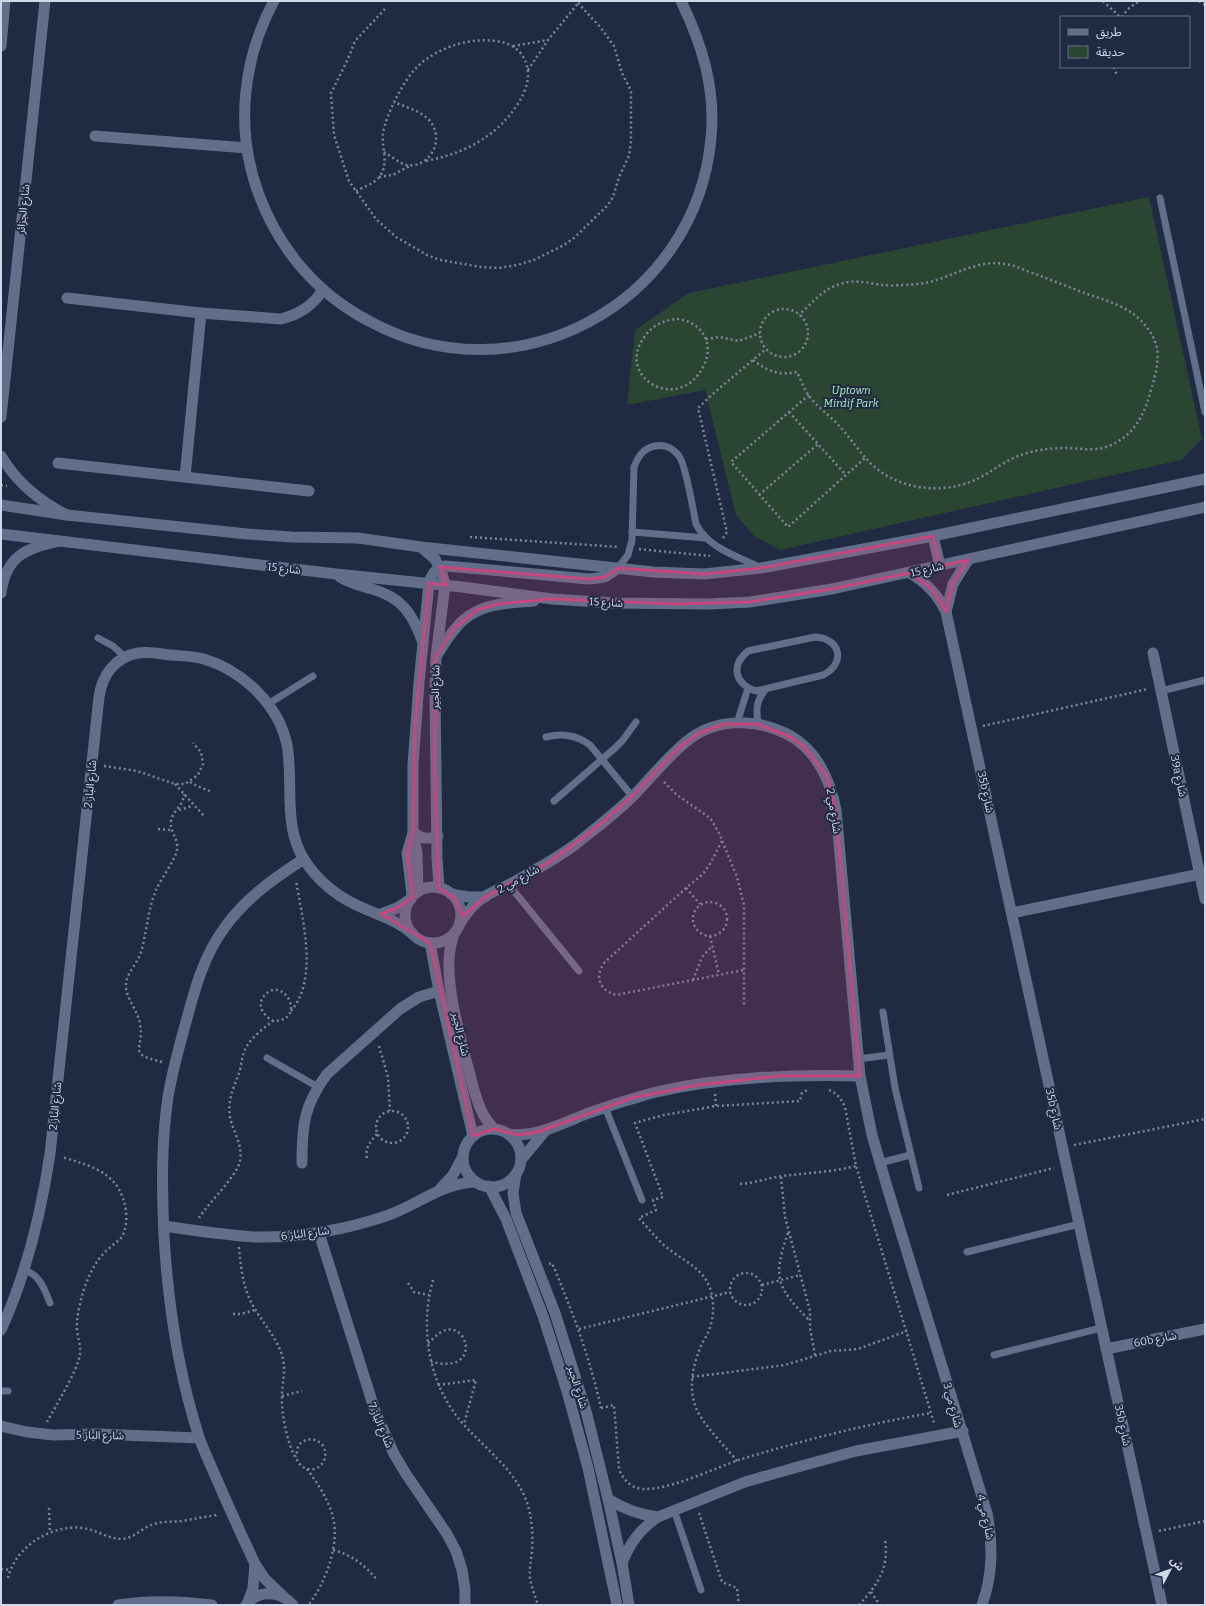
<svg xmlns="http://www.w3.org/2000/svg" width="1206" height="1606" font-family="Bitter,'Noto Sans Arabic',serif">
	<rect width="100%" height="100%" fill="#202a42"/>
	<polygon fill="#2a4532" points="1149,197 1202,439 1181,460 780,550 754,536 736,515 705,390 627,405 635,330 689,293"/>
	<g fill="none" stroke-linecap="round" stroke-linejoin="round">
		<g stroke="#7e879a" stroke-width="2.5" stroke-dasharray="2 3" stroke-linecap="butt">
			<polyline points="1103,1 1120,17"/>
			<polyline points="1199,1 1205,5"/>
			<polyline points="385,9 355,41 348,59 331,93 334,135 349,181 376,219 396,237 427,255 440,260 481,267 499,268 517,265 534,260 564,245 574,238 608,205 613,197 619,177 629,156 631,141 631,91 622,73 614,46 601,28 578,3"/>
			<polyline points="1122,17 1128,9 1139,1"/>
			<polyline points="513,46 548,40"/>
			<polyline points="1114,67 1117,76"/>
			<polyline points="528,70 548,40 580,1"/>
			<path d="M384 152C391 156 399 163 406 165 432 169 446 136 428 119 419 110 405 107 394 102"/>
			<polyline points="379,177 393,175 411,165"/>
			<path d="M356 191C363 187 374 184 379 177 390 164 381 148 383 133 386 115 404 79 418 66 440 46 473 36 502 42 510 44 518 49 522 55 536 76 523 99 509 116 487 142 458 155 425 161"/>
			<circle cx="784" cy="333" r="24"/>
			<path d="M677 319C700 321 715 342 704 365 680 416 613 377 645 336 653 325 664 320 677 319Z"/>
			<polyline points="706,339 719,337 739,341 760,333"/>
			<path d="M753 360C767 371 779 376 797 372 801 380 804 389 809 396 818 408 832 417 842 429 862 452 871 472 903 483 926 491 955 490 977 479 993 471 1007 459 1024 454 1039 449 1054 448 1070 448 1083 449 1096 451 1109 446 1133 436 1144 416 1150 393 1155 377 1159 364 1157 348 1154 334 1143 321 1132 313 1119 304 1102 299 1087 294 1062 284 1037 275 1012 265 1000 263 988 262 976 266 956 271 939 282 918 284 906 285 894 286 882 285 868 283 854 279 840 284 823 289 812 303 799 315"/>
			<polyline points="809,395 731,462 788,527 865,458"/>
			<polyline points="789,412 846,475"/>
			<polyline points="1,485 7,486"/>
			<polyline points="759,495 818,444"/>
			<polyline points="470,537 619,547"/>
			<polyline points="723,538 727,532 698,408 716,391 766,349"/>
			<polyline points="639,549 710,556"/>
			<polyline points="983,726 1148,689"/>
			<polyline points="104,766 137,771 175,784 185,784 198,775 203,764 201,752 193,743"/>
			<polyline points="190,782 197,786 212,792"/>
			<polyline points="664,782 677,795 710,818 719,833 737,877 744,905 744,1005"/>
			<polyline points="175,784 204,816"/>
			<polyline points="179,810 192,806"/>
			<polyline points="158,829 171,830"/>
			<path d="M722 841 710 864 703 874 686 888 605 962C594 976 599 990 616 995L744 970"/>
			<polyline points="686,888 700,904"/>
			<circle cx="710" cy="919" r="17"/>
			<polyline points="710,936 719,975"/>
			<polyline points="693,980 702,957 712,946"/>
			<path d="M291 1011C319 978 302 919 296 880"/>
			<polyline points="379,1046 388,1077 390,1111"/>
			<path d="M162 1062C125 1053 145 1050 140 1024 138 1010 125 998 126 984 127 972 139 962 142 949 147 929 148 909 156 890 161 879 175 860 177 850 179 839 169 831 171 821 173 810 183 807 184 794"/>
			<path d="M829 1090C837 1093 841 1099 845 1107L856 1166 934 1423"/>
			<polyline points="715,1094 716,1106"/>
			<circle cx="392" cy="1127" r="16"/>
			<polyline points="1074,1145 1205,1119"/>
			<path d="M367 1158C365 1148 370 1142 377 1134"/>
			<polyline points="781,1177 785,1217 810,1311 810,1328 815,1355"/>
			<path d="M740 1184C755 1183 768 1178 782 1176 807 1173 832 1172 856 1166"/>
			<polyline points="947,1195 1054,1168"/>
			<path d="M199 1218C209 1202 237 1176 240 1161 243 1144 233 1132 230 1117 227 1098 235 1086 240 1070 242 1061 242 1054 247 1046 253 1036 264 1028 273 1021 309 1021 283 973 264 996 256 1006 264 1016 273 1021"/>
			<path d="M788 1233C772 1278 777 1288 810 1321"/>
			<path d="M239 1247C241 1269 243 1290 255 1309 265 1326 278 1339 283 1359 286 1372 282 1383 282 1396 281 1414 288 1449 299 1463 311 1479 334 1462 322 1444 313 1437 305 1438 298 1446L296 1457"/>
			<path d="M549 1264 552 1263C572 1310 590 1358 601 1408"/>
			<circle cx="746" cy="1289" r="16"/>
			<path d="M433 1280C419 1330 429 1386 464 1425 486 1449 511 1467 525 1497 532 1514 533 1533 532 1551 531 1561 529 1569 530 1579 532 1588 535 1596 538 1605"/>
			<polyline points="408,1283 414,1292 429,1295"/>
			<polyline points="762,1285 800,1275"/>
			<polyline points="233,1314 241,1314 255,1310"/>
			<polyline points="579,1329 730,1292"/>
			<path d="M428 1343C433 1339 437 1334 443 1331 465 1322 476 1358 453 1363 446 1365 438 1363 431 1362"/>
			<polyline points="692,1377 785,1365 831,1351 858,1349 907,1331"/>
			<polyline points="438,1385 476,1380 464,1424"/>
			<polyline points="282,1396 302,1391"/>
			<path d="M601 1408 614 1405 619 1469C623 1479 630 1488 643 1489 671 1490 714 1468 742 1459 804 1440 867 1424 931 1413"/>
			<path d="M47 1422C55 1407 78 1370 80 1354 81 1346 78 1339 77 1330 76 1318 80 1304 83 1292 88 1277 94 1263 105 1252 110 1247 116 1243 121 1238 126 1231 127 1220 126 1212 121 1173 94 1167 62 1157"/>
			<path d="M737 1461C725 1446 709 1431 699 1414 687 1393 692 1367 701 1346 702 1342 705 1339 707 1335 714 1320 715 1304 710 1288 702 1267 682 1260 666 1247 656 1238 648 1228 639 1218L656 1210 653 1200 663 1197 635 1123 664 1115 716 1106 800 1101 802 1093 809 1089"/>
			<path d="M307 1469C318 1484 329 1500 333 1518 340 1544 325 1585 308 1605"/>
			<polyline points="49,1508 50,1533"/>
			<polyline points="699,1513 722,1582 737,1588 739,1605"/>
			<polyline points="1159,1531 1205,1521"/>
			<path d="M333 1550C352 1555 365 1565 377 1580"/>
			<polyline points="1,1569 10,1570"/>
			<path d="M8 1578C15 1547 51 1524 83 1528 97 1530 108 1539 122 1539 136 1538 144 1525 158 1523 166 1521 174 1522 182 1521 194 1519 205 1517 216 1515L218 1513"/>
			<polyline points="871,1592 880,1605"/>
			<path d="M859 1605C878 1584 889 1569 885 1539"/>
		</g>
		<g stroke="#626e8a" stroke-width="7">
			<polyline points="1160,198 1205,412"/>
			<polyline points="632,532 706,538"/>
			<path d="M618 568 628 555 632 540 634 467C638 457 643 448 655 446 664 444 673 448 679 456 686 465 693 510 696 524 708 548 737 556 759 567"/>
			<path d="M815 637C841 638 846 664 823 675L756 691C735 684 730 666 748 651Z"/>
			<polyline points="98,638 113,646 125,657"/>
			<polyline points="1161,691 1205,680"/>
			<polyline points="268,704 313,676"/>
			<polyline points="737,723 748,688"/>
			<path d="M758 724C756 710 756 701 765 690"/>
			<path d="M546 737C563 733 576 735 590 745L632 796"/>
			<polyline points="554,801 615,748 623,740 636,722"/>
			<polyline points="509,885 579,971"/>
			<polyline points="883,1012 895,1088 919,1188"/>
			<polyline points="267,1058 318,1087"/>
			<polyline points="858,1059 889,1055"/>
			<polyline points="605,1107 642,1200"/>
			<polyline points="880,1163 910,1155"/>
			<polyline points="967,1252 1079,1224"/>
			<path d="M23 1269C40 1275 44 1288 50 1303"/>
			<polyline points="994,1355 1101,1328"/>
			<polyline points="1,1391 8,1391"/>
			<polyline points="674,1510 701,1590"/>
		</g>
		<g stroke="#626e8a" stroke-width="11">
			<path d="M274 1C242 60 235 131 259 195 279 249 317 294 369 321 515 401 696 304 711 138 716 89 702 44 681 1"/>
			<polyline points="95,136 247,148"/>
			<path d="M67 298 201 313 281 319C300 314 312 306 323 290"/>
			<polyline points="58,463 309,491"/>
			<polyline points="185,477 201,313"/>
			<path d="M910 573C927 583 938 595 946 612L1162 1605"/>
			<polyline points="946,612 953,584 968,560"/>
			<polyline points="1153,653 1205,899"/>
			<polyline points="1012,913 1205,873"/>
			<polyline points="381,914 397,908 411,899"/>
			<path d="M508 1134C535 1138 561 1124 586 1114 608 1106 630 1099 652 1093 720 1077 790 1074 860 1076"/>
			<polyline points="521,1160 546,1130"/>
			<path d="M302 1163C302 1125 304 1105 327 1074L400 1009 419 997 439 991"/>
			<polyline points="440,1189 453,1175 463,1156"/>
			<path d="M164 1226C193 1230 224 1235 254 1237 299 1238 344 1230 386 1216 418 1205 441 1183 476 1182"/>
			<polyline points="319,1233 375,1411 394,1454 406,1474 447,1534 456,1551 462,1570 465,1589 465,1605"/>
			<path d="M1 1330C26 1275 41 1214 50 1154L99 697C102 675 115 657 138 653 149 651 161 654 171 655 182 656 194 656 204 659 243 671 279 705 287 745 294 783 282 826 305 861 319 882 339 898 363 908 381 916 398 921 413 934"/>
			<polyline points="1106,1349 1205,1329"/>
			<polyline points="1,1426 27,1432 53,1435 97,1434 199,1438"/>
			<path d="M608 1499C624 1509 639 1515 658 1517"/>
			<path d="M622 1563C630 1543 640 1529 658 1517L745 1482 794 1468 856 1451 963 1431"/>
			<path d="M284 1597 265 1579 255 1564C241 1534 227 1503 214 1473 209 1461 203 1449 199 1437 178 1372 168 1304 164 1236 162 1190 161 1144 168 1097 172 1072 179 1047 186 1022 195 988 204 955 225 927 246 898 274 878 304 859"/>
			<polyline points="248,1602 253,1588 255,1564"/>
		</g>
		<g stroke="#626e8a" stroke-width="11">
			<polyline points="1,505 67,515 247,534 292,537 358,538 421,547 653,572 704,574 761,568 933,536 1205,479"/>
			<polyline points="1,534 336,574 462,587 552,599 613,603 708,604 750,602 832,589 1205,507"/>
			<polyline points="933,536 940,566"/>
			<polyline points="421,547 435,559 442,573 445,585 436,657 435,693 437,857 439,888"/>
			<path d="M340 577C349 583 361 586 372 589 401 597 412 613 422 640"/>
			<path d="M437 655C443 646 448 637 455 629 475 603 505 603 534 601"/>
			<path d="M413 832C421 839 428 840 438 836"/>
			<circle cx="433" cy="915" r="28"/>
			<path d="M418 892 417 853 413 832V765L419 683 429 583C432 573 436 568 446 566L589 579 605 577 618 568"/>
			<polyline points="412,894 407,853 413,833"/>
			<polyline points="451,894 468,897 485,897"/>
			<path d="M460 923C467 913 474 903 484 897 493 891 503 888 512 883 534 871 556 859 576 844 596 828 616 813 634 795 652 777 667 757 687 741 715 718 755 718 787 734 816 749 830 779 836 810L860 1076 872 1135 888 1190 987 1513C993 1545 993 1574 982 1605"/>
			<path d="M454 934C451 943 449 952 449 961 448 994 459 1032 467 1064 472 1081 475 1099 483 1114 486 1120 490 1124 494 1129"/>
			<polyline points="430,943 439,991 473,1136"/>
			<circle cx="492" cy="1158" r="29"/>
			<polyline points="516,1174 513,1193 516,1213 555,1313 586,1411 608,1499 622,1563 629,1605"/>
			<polyline points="489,1186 506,1219 543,1316 567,1391 588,1468 617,1605"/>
			<path d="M118 1605C149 1600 181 1601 212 1605"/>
			<path d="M246 1605C258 1589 281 1591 293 1605"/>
		</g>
		<g stroke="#626e8a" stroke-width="11">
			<polyline points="1,46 5,1"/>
			<polyline points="1,417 45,1"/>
			<path d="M1 456C17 483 39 501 67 515"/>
			<path d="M1 593C6 556 26 548 59 541"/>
		</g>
	</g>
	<path fill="#c6487e" fill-opacity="0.2" stroke="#c6487e" stroke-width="3" stroke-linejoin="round" d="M933 536 940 566 968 560 953 584 946 612 932 589 910 573 832 589 750 602 676 604 552 599 498 604 477 610 454 629 436 657 435 769 439 888 455 898 463 916 485 897 549 862 592 831 632 796 678 748 699 733 724 724H758L791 737 806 748 827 776 836 810 860 1076H779L699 1085 632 1098 538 1132 518 1135 494 1129 473 1136 430 943 381 914 397 908 413 897 407 853 413 832 415 724 429 583 446 585 440 567 589 579 605 577 618 568 704 574 761 568Z"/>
	<g text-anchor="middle" stroke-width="4" stroke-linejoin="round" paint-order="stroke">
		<g font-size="11" fill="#d0d7e7" stroke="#202a42">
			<text transform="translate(23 209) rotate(-84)" y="4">شارع الجزائر</text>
			<text transform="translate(284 568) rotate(7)" y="4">شارع 15</text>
			<text transform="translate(927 569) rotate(-13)" y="4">شارع 15</text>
			<text transform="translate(606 602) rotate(3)" y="4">شارع 15</text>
			<text transform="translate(435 687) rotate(-89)" y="4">شارع الجير</text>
			<text transform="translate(1179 776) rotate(78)" y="4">39a شارع</text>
			<text transform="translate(90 784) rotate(-84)" y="4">شارع الباز 2</text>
			<text transform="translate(986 792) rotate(78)" y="4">35b شارع</text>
			<text transform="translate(834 811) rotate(81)" y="4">شارع مي 2</text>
			<text transform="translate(518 879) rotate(-29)" y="4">شارع مي 2</text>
			<text transform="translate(461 1034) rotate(77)" y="4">شارع الجير</text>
			<text transform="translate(55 1106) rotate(-84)" y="4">شارع الباز 2</text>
			<text transform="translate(1054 1109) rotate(78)" y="4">35b شارع</text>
			<text transform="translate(305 1233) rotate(-7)" y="4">شارع الباز 6</text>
			<text transform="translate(1155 1339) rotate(-11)" y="4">60b شارع</text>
			<text transform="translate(578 1387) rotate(73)" y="4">شارع الجير</text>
			<text transform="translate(953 1405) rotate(75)" y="4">شارع مي 3</text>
			<text transform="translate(381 1425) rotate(67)" y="4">شارع الباز 7</text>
			<text transform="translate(1123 1425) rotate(78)" y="4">35b شارع</text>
			<text transform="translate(100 1435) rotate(1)" y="4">شارع الباز 5</text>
			<text transform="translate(986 1517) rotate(78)" y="4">شارع مي 4</text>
		</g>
		<g font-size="11" font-style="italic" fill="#aeefc0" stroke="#202a42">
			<text x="851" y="394">Uptown<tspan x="851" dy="13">Mirdif Park</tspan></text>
		</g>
	</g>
	<rect width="1206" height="1606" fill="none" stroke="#d0d7e7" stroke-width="4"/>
	<rect x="1060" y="16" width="130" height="52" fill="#202a42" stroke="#666f84"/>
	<rect x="1068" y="29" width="20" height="6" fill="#626e8a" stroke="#666f84"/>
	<text x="1096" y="36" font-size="12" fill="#d0d7e7">طريق</text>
	<rect x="1068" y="46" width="20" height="12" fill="#2a4532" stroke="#666f84"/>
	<text x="1096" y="56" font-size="12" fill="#d0d7e7">حديقة</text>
	<g transform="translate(1170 1570) rotate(49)" stroke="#202a42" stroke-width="3" paint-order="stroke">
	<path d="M0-3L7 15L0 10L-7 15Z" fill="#d0d7e7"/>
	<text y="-6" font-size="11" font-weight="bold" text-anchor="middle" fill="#d0d7e7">ش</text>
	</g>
</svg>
